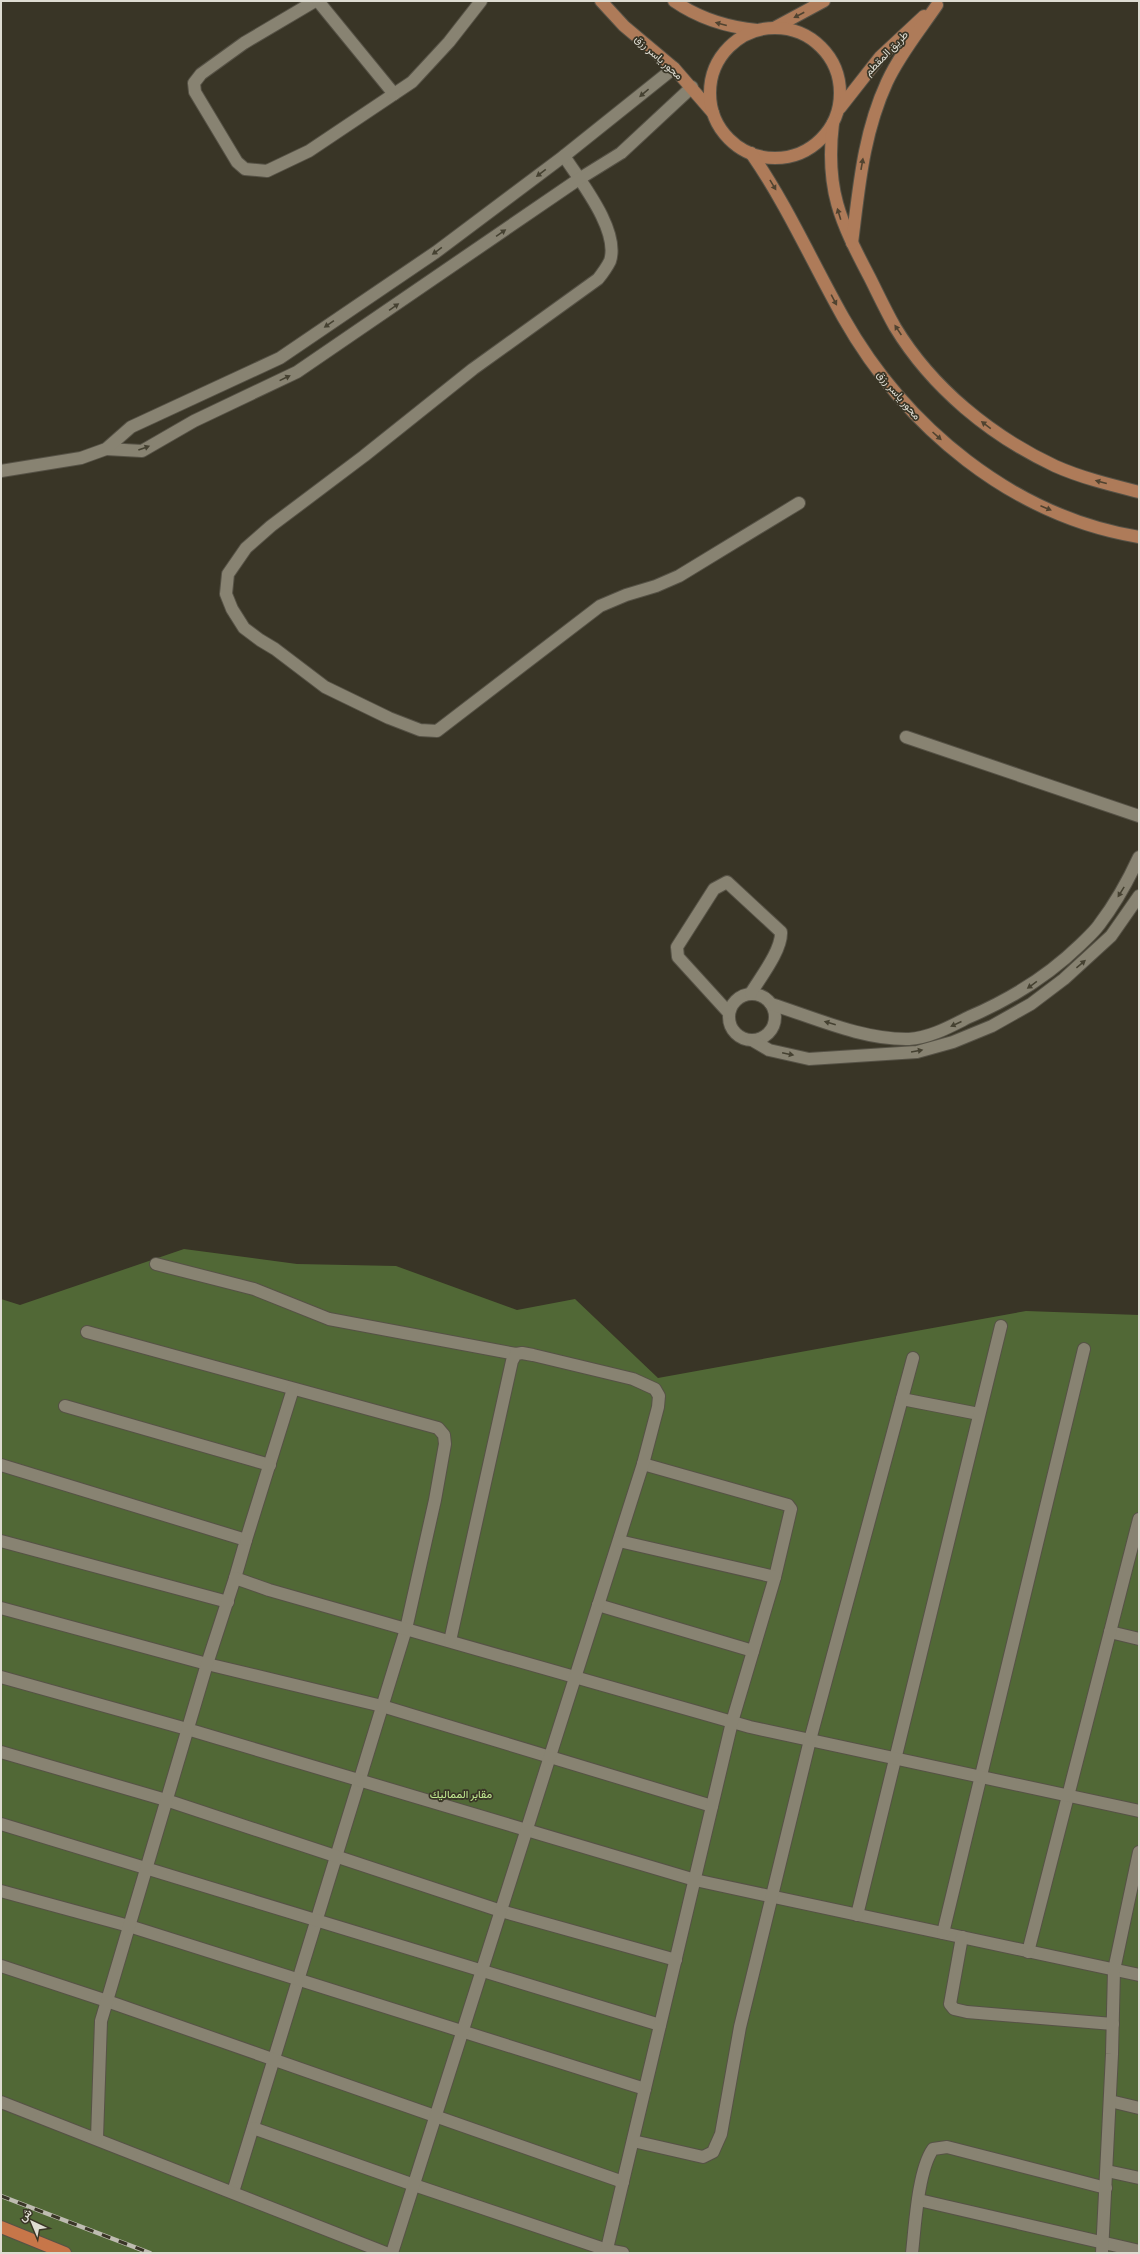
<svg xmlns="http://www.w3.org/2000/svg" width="1140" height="2254" font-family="Manrope,Vazirmatn,sans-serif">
	<rect width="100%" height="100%" fill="#393526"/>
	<polygon fill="#516836" points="184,1249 297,1264 396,1266 517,1310 575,1299 658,1378 1026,1311 1139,1315 1139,2253 1,2253 1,1299 20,1305"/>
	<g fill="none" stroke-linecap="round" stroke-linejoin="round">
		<defs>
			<g id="minor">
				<polyline points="315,1 244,43 201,74 194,83 195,92 237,162 245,169 267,171 309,151 412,82 449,42 481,1"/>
				<polyline points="318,1 394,94"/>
				<path d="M564 156C580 181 620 230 610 261 607 267 602 274 598 279L473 369 364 456 271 526 246 548 228 574 226 594 232 609 244 628 260 640 275 649 325 687 389 718 420 730 437 731 600 606 626 595 656 586 679 576 799 503"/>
				<polyline points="106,449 142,451 194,421 297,372 579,179 621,153 692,87"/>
				<polyline points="1,471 81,458 106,449 131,427 280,358 436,252 564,156 674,68"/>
				<polyline points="906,737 1139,816"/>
				<circle cx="752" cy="1017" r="23"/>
				<path d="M771 1004C815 1018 863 1040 909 1039 930 1038 951 1026 969 1017 1011 999 1047 977 1080 945 1086 939 1094 932 1099 925 1115 904 1128 881 1139 857"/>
				<path d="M729 1013 678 957 677 947 714 889 727 882 781 932C782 950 760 978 751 993"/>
				<polyline points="752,1040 769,1050 809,1059 917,1052 953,1042 992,1026 1031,1004 1064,979 1111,936 1139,896"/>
				<polyline points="156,1264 254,1289 329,1319 516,1354"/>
				<polyline points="87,1332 438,1428 444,1435 445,1444 435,1500 406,1629 233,2192"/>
				<polyline points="902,1399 979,1414"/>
				<polyline points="65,1406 270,1465"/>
				<polyline points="643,1464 788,1505 791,1509 775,1577"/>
				<polyline points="1,1465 246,1540 235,1578"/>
				<polyline points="246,1540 293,1389"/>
				<polyline points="1,1541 228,1602"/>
				<polyline points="598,1605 753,1651"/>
				<polyline points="1,1608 207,1664 382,1706 712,1806"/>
				<polyline points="1110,1632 1139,1639"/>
				<polyline points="1,1677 187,1729 695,1880 1139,1975"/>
				<polyline points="1,1752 166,1800 501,1911 676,1960"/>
				<polyline points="1,1824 660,2025"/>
				<polyline points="1,1891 129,1926 645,2089"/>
				<polyline points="857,1915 1001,1326"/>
				<polyline points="943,1933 1084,1349"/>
				<polyline points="962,1937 950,2004 954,2009 967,2012 1113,2024"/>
				<polyline points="1028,1952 1139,1519"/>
				<polyline points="1,1966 107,2001 623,2182"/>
				<polyline points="1110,2101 1139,2108"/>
				<polyline points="1,2102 386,2253"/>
				<polyline points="253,2128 414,2185 607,2250 623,2253"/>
				<polyline points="97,2138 101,2021 207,1664 235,1578 269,1590 750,1727 1139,1811"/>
				<polyline points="633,2141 703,2157 713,2152 721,2134 740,2027 810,1740 913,1358"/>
				<polyline points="1107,2171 1139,2178"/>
				<polyline points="919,2200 1139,2251"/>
				<polyline points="392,2253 643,1464 658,1407 659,1396 655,1389 633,1379 533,1355 522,1353 516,1354 512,1361 450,1641"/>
				<polyline points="606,2253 732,1722 775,1577 619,1541"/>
				<path d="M912 2253C915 2226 918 2170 933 2149L947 2147 1106 2188"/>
				<polyline points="1102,2253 1112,2054 1114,1970 1139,1852"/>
			</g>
			<g id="major">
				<polyline points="601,1 624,26 674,68 713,113"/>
				<path d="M674 1C700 19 726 27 757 30"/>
				<polyline points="774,28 824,1"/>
				<circle cx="775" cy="93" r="65"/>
				<polyline points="840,108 880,57 924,16"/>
				<path d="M833 123C825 189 840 221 870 278 878 294 886 311 895 327 932 388 991 436 1055 466 1082 478 1111 485 1139 492"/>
				<path d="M751 153C787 205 812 262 843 317 905 427 1012 516 1139 537"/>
				<path d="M852 243C859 188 863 134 887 82 900 54 920 30 937 5"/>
			</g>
			<polyline id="highway" points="1,2227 65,2253"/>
		</defs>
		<use href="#minor" stroke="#565246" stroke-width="14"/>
		<use href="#major" stroke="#565246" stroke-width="14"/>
		<use href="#highway" stroke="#565246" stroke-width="14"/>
		<use href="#minor" stroke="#888372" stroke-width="12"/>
		<use href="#major" stroke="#ae7b59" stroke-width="12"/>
		<use href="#highway" stroke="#c77649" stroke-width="12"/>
		<defs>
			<polyline id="rail" points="1,2196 150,2253"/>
		</defs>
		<use href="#rail" stroke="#bebcb1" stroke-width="4.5"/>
		<use href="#rail" stroke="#393526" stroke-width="3" stroke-dasharray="9" stroke-linecap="butt"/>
	</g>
	<defs><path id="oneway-solid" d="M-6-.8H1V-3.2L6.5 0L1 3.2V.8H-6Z"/></defs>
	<g fill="#504330">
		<use href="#oneway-solid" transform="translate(799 15) rotate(152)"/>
		<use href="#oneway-solid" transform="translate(721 24) rotate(-165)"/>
		<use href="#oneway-solid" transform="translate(862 164) rotate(-80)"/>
		<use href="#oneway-solid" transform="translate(773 185) rotate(59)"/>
		<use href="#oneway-solid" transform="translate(839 214) rotate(-107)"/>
		<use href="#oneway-solid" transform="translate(834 300) rotate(62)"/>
		<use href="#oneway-solid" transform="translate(898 330) rotate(-124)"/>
		<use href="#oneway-solid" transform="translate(986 425) rotate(-143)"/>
		<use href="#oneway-solid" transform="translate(937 436) rotate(42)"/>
		<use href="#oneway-solid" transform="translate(1101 482) rotate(-165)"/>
		<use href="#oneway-solid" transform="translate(1046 508) rotate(23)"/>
	</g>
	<g fill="#454131">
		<use href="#oneway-solid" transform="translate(644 93) rotate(140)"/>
		<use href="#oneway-solid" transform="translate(541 173) rotate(143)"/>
		<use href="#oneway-solid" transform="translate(501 233) rotate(-35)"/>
		<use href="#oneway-solid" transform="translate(437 251) rotate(144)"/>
		<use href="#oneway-solid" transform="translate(394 307) rotate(-35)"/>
		<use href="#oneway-solid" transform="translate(329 324) rotate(145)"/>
		<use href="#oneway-solid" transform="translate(285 378) rotate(-26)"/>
		<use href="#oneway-solid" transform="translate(144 448) rotate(-20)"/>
		<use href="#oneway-solid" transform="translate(1121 892) rotate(122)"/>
		<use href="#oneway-solid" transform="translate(1081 964) rotate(-40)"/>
		<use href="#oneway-solid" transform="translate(1032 985) rotate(144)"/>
		<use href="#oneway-solid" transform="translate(830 1023) rotate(-164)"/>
		<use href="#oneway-solid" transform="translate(956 1024) rotate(156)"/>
		<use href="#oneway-solid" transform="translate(917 1051) rotate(-10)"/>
		<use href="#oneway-solid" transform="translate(788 1054) rotate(12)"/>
	</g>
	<g text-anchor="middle" stroke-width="3.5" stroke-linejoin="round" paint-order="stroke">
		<g font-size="11" fill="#dedcd2" stroke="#393526">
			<text transform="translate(886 53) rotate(-46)" y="4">طريق المقطم</text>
			<text transform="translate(659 57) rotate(42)" y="4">محور ياسر رزق</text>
			<text transform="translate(899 395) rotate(49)" y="4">محور ياسر رزق</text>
		</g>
		<g font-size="11" fill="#c2eb91" stroke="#393526">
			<text x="461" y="1798">مقابر المماليك</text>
		</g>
	</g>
	<rect width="1140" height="2254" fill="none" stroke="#dedcd2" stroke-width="4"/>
	<g transform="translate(32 2222) rotate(316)" stroke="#393526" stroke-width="3" paint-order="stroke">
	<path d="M0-3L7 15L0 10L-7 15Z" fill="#dedcd2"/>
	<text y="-6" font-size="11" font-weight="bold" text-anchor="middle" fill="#dedcd2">ش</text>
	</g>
</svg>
